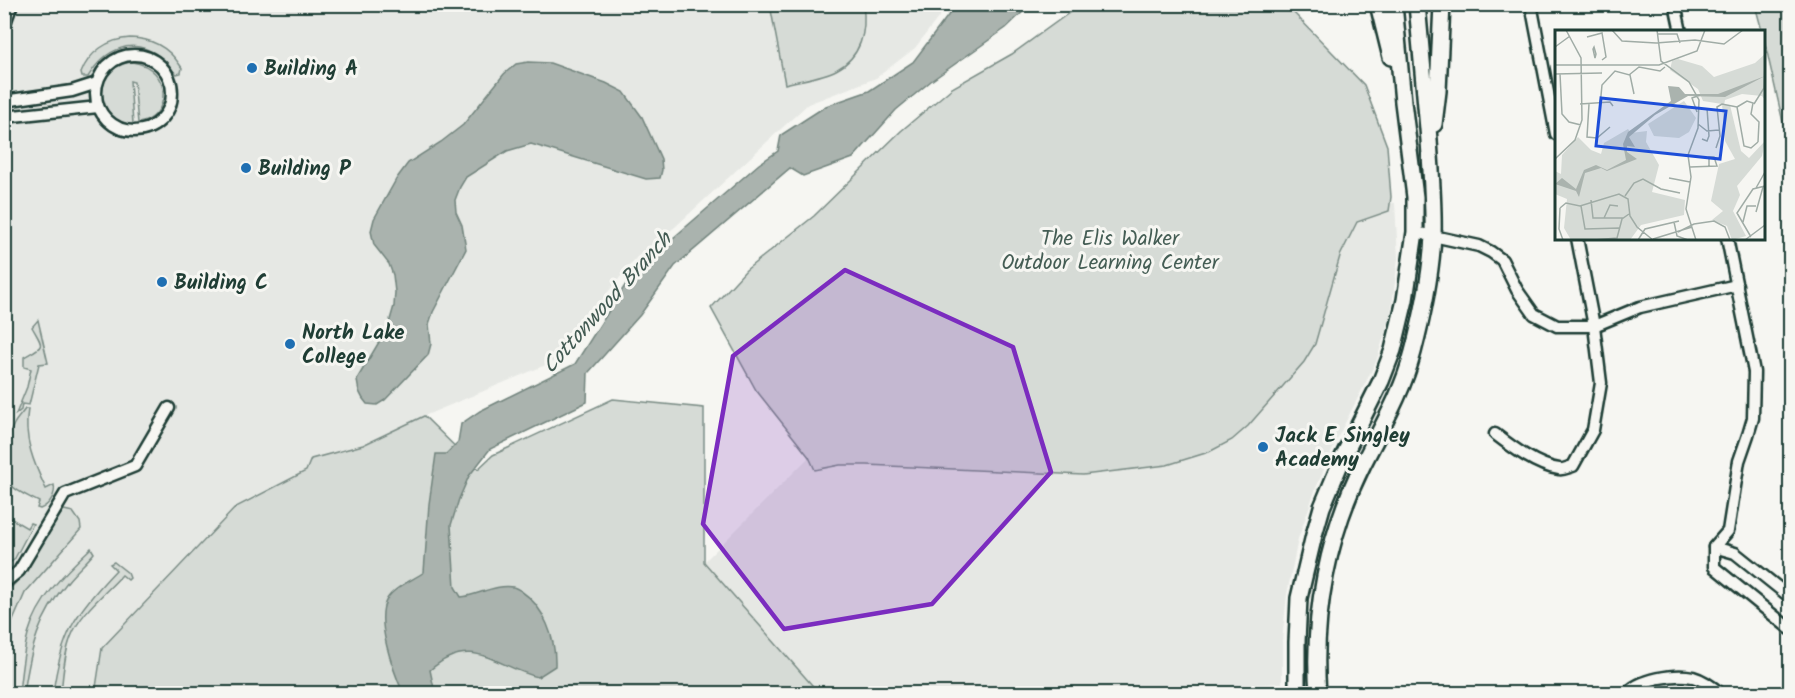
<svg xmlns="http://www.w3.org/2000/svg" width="1795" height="698" font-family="Kalam,sans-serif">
	<rect width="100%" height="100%" fill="#f6f6f2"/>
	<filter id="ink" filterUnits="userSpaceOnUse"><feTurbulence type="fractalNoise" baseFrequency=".0167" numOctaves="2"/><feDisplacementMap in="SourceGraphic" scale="12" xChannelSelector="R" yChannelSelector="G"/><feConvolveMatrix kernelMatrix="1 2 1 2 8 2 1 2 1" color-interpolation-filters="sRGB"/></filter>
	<g filter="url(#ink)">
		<g fill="#e6e8e4">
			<polygon points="4,5 948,5 915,48 876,78 808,104 675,227 636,258 608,292 586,332 567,356 424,416 363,445 311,459 306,471 247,500 102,648 95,694 5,693"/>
			<polygon points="1343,199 1395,203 1398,258 1391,314 1376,362 1338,437 1316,488 1298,539 1287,594 1282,641 1282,683 1168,690 1166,694 819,693 704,562 809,457"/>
		</g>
		<g fill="#d6dbd6" stroke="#7a8c85" stroke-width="1.5">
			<path d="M770 5H863C867 31 861 57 836 70 823 77 800 80 785 84Z"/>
			<polygon points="1080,5 1280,5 1294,13 1364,85 1387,146 1391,197 1389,211 1357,222 1340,256 1315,344 1304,362 1248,426 1232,440 1209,452 1167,465 1083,475 867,465 840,465 815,470 809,457 756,390 711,308 746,270 814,216 901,131 952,88 1012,54"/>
			<polygon points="1755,5 1790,5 1790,153 1764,39 1764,32 1762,31"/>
			<path d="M130 38C152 38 168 47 180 65L182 68 181 73 177 74C170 70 167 62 160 57 132 35 104 50 88 77H82L81 73C89 52 108 39 130 38Z"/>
			<path d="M132 62C174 68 171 119 138 123L134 82 130 81 133 124C94 125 87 68 132 62Z"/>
			<path d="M38 320 48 363 39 364 29 405 22 404 21 410 16 414 27 387 31 369 24 367V357C45 345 44 348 32 327Z"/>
			<polygon points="613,399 704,408 704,562 819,693 95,694 102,648 236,507 306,471 311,459 363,445 424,416 478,469 493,455"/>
			<path d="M25 409H28C23 438 34 464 46 489L54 485C56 494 50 505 40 509L37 508 39 502C28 496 14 491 7 480 0 467 7 437 14 424 17 418 22 414 25 409Z"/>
			<path d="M64 510 73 512 80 522 81 529 25 593 5 639V593C32 571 42 537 64 510Z"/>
			<polygon points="5,515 27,528 30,523 33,524 14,560 9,563 5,560 9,556 5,550"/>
			<path d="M91 548 94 553C86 563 76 571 68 581 38 618 31 647 24 693H19C21 674 23 653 28 634 38 599 65 572 91 548Z"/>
			<path d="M114 562 128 573 130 578 128 580 122 575C105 594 80 613 71 637 64 655 63 675 61 693H53C61 634 75 613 116 570L110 564Z"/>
		</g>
		<g fill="#aab3ae" stroke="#72847d" stroke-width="1.5">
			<path d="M956 5H1030L1006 28 931 81 896 110 853 158 803 176 790 168 675 266 640 315 588 373 587 402 490 449 469 476 459 499 451 525 455 587 461 597C478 595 496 584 513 587 515 587 519 590 521 591 544 606 556 639 555 666L538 677C496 667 472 633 430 670L435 693H403C394 672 374 620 387 599 394 587 413 580 424 572L429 504 436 454H446L458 442 461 424 480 411 575 364 640 262 665 245 759 164 778 151 781 135 826 106 869 91 913 62Z"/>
			<path d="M528 62 550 63 606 83 624 92 642 117 661 159 662 170 660 178 646 179 531 144 507 151 466 177 460 187 455 200 456 212 462 225 466 249 433 312 429 324 431 344 428 355 385 400 377 405 367 404C360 396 358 390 357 379L388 327 394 306 395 292 393 275 389 264 374 245 371 231 374 219 397 178 408 163 441 142 463 125 504 74 516 64Z"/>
		</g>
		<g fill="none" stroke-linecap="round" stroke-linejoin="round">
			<defs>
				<g id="street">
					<polyline points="1531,4 1556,134"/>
					<polyline points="1675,4 1681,32"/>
					<polyline points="4,26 12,4"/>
					<circle cx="134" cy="93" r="38"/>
					<polyline points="4,101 72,91 97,83"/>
					<polyline points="4,117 98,107"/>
					<polyline points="1415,232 1479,246 1491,252 1502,260 1517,290 1534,314 1557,326 1594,326 1640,307 1737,285"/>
					<polyline points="1727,238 1754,372 1753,418 1748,435 1739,461 1728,531 1714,547 1714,567 1790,629"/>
					<path d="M1495 434C1512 447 1537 466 1559 469 1564 470 1568 467 1573 466L1593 430 1601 383 1594 326 1577 238"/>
					<polyline points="1714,547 1735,553 1790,597"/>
					<polyline points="4,583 19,571 65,494 135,466 169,408"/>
					<path d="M1627 694C1638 679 1675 673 1693 677 1704 680 1713 687 1721 694"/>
				</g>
				<g id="secondary">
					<polyline points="1378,4 1391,57"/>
					<polyline points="1434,124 1438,91 1442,4"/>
					<polyline points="1297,694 1297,642 1299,598 1314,535 1322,507 1343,457 1381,381 1393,350 1405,300 1415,232 1415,197 1403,102 1394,4"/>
					<path d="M1318 694C1312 615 1328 534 1363 464 1382 426 1402 394 1413 352 1423 314 1431 275 1433 236 1434 204 1431 172 1429 140 1425 95 1421 50 1417 4"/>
				</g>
			</defs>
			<use href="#street" stroke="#1f3d34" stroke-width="15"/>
			<use href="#secondary" stroke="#1f3d34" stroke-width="20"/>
			<use href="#street" stroke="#f6f6f2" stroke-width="10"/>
			<use href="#secondary" stroke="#f6f6f2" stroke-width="15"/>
		</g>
	</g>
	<path fill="#7b2cbf" fill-opacity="0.2" stroke="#7b2cbf" stroke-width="4.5" stroke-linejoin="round" d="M845 270 1013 347 1051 472 932 604 784 629 703 524 733 356Z"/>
	<g fill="#1f6fb2" stroke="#f6f6f2" stroke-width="2">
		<circle cx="252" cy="68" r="6"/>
		<circle cx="246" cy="168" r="6"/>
		<circle cx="162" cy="282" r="6"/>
		<circle cx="290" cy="344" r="6"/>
		<circle cx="1263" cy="447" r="6"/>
	</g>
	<g text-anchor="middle" stroke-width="6" stroke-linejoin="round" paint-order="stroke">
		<g font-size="21" font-weight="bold" fill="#1f3d34" stroke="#f6f6f2" text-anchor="start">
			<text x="264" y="75">Building A</text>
			<text x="258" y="175">Building P</text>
			<text x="174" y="289">Building C</text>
			<text x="302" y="339">North Lake<tspan x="302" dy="24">College</tspan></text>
			<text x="1275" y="442">Jack E Singley<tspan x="1275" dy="24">Academy</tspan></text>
		</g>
		<g font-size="21" fill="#445d54" stroke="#f6f6f2">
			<text x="1110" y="245">The Elis Walker<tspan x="1110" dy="24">Outdoor Learning Center</tspan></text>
		</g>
		<g font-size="22" font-style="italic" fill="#425a52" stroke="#f6f6f2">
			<text transform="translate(606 302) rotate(-48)" y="8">Cottonwood Branch</text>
		</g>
	</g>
	<g transform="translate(1555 30)">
		<rect width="210" height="210" fill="#f6f6f2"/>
		<path d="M210 24V70L207 66 187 64 170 70 169 75H175L186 121 194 128 210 111 207 126 182 156 185 165 178 181 191 206 177 210 172 196 157 190 168 181 156 171 164 134 180 129 170 111 167 74 148 71 143 59 115 40 117 31 123 29 147 36 159 47 200 33ZM129 71 141 88 134 102 124 108 99 106 93 94ZM73 99 76 103 92 101 91 112 104 135 97 162 130 170 129 185 86 195 75 210H16L9 198 12 169 0 164V141L6 144 7 125 23 107 36 120 46 124 49 113Z" fill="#d6dbd6"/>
		<path d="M210 46 170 67 133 66 100 85 74 107 80 117 72 116V122L82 129 52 141 46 138 30 143 24 167 21 161 0 154 7 148 21 159 29 140 41 135 52 140 71 130 68 114 73 102 116 71 113 56 124 57 130 64H163Z" fill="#aab3ae"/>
		<path fill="none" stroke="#a0aca6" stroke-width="1.5" d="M57 0 67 11 101 13M102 0 106 31 134 52 144 70 143 98 133 125 136 147 131 179 141 210M102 4H122L125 13M32 7 47 3 51 27 47 30M101 13 140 10 169 14 188 0M0 17 15 6M39 17 41 24 40 28 38 19ZM0 35H104L142 21 150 0M0 44 47 43M5 44 7 84 14 92 26 95M74 45 84 37 105 41 110 37M25 74 55 72 58 76M34 74 32 107 42 108 55 97M199 74 209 58 210 34M45 76 47 55 60 41 75 45 79 64M182 77 192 71 198 73 196 84 204 92 203 112M182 77 189 116 196 118 203 112M142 82 137 68 145 65M143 94 152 101 164 100M147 109 152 111 154 106 152 78M161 118 165 106 162 77 167 74 182 77M0 129 20 110 27 90 26 28 11 0M135 137 162 136 159 127H154V136M114 148 135 152M201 158 210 142M70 166 79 153 88 149 106 159 125 163M36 170 38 188H68M26 176 30 199 64 198M5 178 11 173 25 176 64 164 73 169 75 186 82 197 98 210M5 178 4 199 8 210M201 182 208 157M49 188 55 175 63 176M119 192 122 206 133 210M188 192 192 176H201M123 202 139 194 159 191 170 197 175 210M196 207 182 183 198 159 210 156M98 209 137 197M39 210 62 208 67 189 74 184M83 210 90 199 124 191M190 210 210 195"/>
		<path fill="#1d4ed8" fill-opacity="0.15" stroke="#1d4ed8" stroke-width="3" d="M46 68 171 81 165 129 41 116Z"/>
		<rect width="210" height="210" fill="none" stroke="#1f3d34" stroke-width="3"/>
	</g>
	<rect width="1795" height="698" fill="none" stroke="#f6f6f2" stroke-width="24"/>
	<rect x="12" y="12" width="1771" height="674" fill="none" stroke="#1f3d34" stroke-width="2" filter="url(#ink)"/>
</svg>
